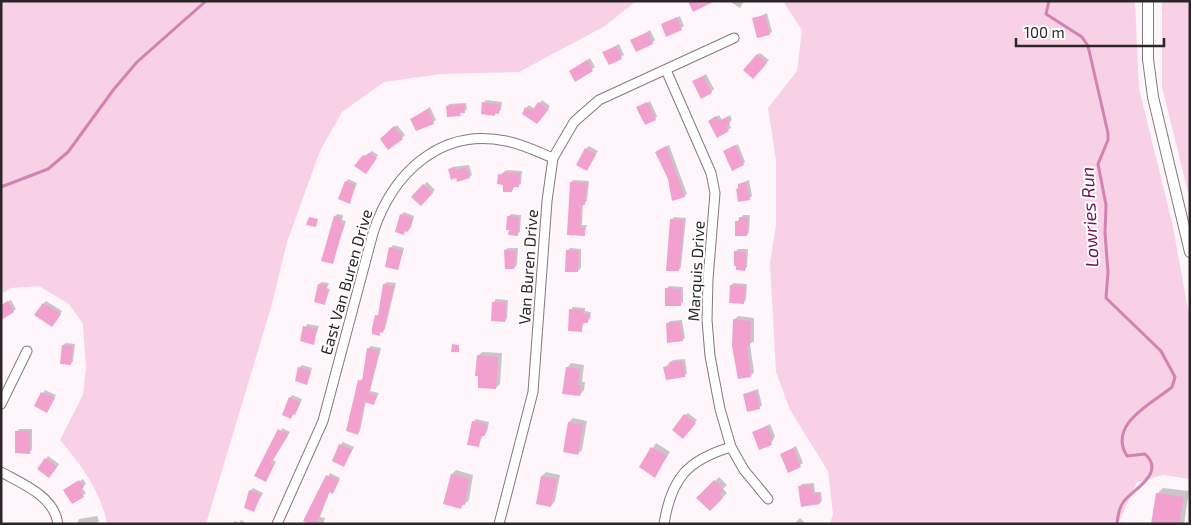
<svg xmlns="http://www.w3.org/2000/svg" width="1191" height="525" font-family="'Exo 2',sans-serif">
	<rect width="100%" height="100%" fill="#fef6fa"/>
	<g fill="#f9d1e6">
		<path d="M1 1H636L605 26 519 72 441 74 384 82 342 112 320 151 287 242 272 304 206 524H107C101 491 81 465 60 440L83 395 86 368 83 324 69 304 39 286 11 288 1 294Z"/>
		<polygon points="783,1 1135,1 1139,89 1172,222 1190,320 1190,479 1163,475 1137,482 1118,524 830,524 833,514 828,471 790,410 776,372 770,263 776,225 776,160 768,108 797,71 802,30"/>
		<polygon points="1162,1 1190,1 1190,200 1162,87"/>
	</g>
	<g fill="#0003">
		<polygon points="729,1 744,1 740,8"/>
		<polygon points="767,13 772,32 769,34 754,19"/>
		<polygon points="680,16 684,26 667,36 662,25"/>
		<polygon points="650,30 655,40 652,43 632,41"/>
		<polygon points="619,44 624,55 609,64 604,53"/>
		<polygon points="760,53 769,60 756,75 757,55"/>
		<polygon points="590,58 595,67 576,80 570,71"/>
		<polygon points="706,74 714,89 711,92 694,81"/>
		<polygon points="486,100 502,102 501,110 494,115 483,103"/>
		<polygon points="542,100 550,106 540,120 526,108 529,105 535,109"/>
		<polygon points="650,101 657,116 655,119 638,108"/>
		<polygon points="466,103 467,109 460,114 447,107 449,104"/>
		<polygon points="430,107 436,120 433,122 412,119"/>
		<polygon points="719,115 722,120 730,115 732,120 729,123 731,128 717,136 709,121"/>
		<polygon points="397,125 405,135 402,138 381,139"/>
		<polygon points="738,144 745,162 743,164 725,151"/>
		<polygon points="669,145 687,194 684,196 669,178 656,152"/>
		<polygon points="589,146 598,151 587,170 586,149"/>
		<polygon points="372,151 378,155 368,170 364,156"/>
		<polygon points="469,165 472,175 469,177 449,170 452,167"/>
		<polygon points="507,170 522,171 521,184 515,186 512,191 499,175"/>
		<polygon points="348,179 357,183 350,202 346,182"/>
		<polygon points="573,180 589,181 587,201 583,203 582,225 587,225 584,235 568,234 571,182"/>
		<polygon points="749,180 752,196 749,199 739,184"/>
		<polygon points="427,182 435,190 421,205 412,197"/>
		<polygon points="404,212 414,216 411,228 403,233 401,215"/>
		<polygon points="337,214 343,215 342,220 346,221 333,262 335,217"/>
		<polygon points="511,214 521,215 520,232 517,234 508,217"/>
		<polygon points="743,215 750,215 749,232 747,235 737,222"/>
		<polygon points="674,217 686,218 681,267 679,270 671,220"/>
		<polygon points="393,245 404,248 398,268 391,248"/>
		<polygon points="508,248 518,248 517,265 514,268 505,250"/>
		<polygon points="570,248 581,249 581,268 578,271 567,251"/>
		<polygon points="738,249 748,249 747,267 745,269 735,252"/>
		<polygon points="322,282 329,283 327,288 330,289 325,303 319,284"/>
		<polygon points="387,282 396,283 385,329 379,334 376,316 380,314 384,284"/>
		<polygon points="733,283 747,284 746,300 744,302 731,286"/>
		<polygon points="669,286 683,287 683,302 680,305 666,289"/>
		<polygon points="496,299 508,300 507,318 505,321 494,302"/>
		<polygon points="11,300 16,309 13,311 1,305"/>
		<polygon points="46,301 62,311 55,323 44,303"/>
		<polygon points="573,307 585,308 585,311 591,312 590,319 584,322 581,331 571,310"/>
		<polygon points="738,316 754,318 754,341 750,344 754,372 751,376 734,320"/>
		<polygon points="682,320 685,338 682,340 667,324 670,321"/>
		<polygon points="307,324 319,326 313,343 301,340"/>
		<polygon points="66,343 75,344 73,361 71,364 63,345"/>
		<polygon points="371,346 381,348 370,391 379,393 374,403 366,401 360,431 357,434 359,381 364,378 368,349"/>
		<polygon points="482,352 502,353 500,384 496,388 478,356"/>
		<polygon points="685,359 687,373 685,376 665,367 673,360"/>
		<polygon points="571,363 584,365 582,382 585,382 584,390 580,395 567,368"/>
		<polygon points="302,365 312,368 307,384 299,368"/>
		<polygon points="758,389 762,405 759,408 744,394"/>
		<polygon points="45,390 56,395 47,411 36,406"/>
		<polygon points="292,395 302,399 297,411 290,417 290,398"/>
		<polygon points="688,413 697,420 685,435 685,415"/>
		<polygon points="573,418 587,421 582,450 578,454 569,422"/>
		<polygon points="476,419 489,422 487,432 483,435 478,446 473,422"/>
		<polygon points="770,424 775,436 771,444 754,432"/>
		<polygon points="282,428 290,432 273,460 276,462 266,480"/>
		<polygon points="19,429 32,429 32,450 29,452 17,432"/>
		<polygon points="343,442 354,447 344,465 340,445"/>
		<polygon points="656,443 670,452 655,476 641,467"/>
		<polygon points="796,446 803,463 789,472 782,454"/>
		<polygon points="48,456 59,464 52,474 46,459"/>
		<polygon points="456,470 473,475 469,500 460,508 452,474"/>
		<polygon points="546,472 560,475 555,501 551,506 542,476"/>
		<polygon points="330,473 340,478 335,489 330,491 320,517 325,518 323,524 311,524 305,521"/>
		<polygon points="719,477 727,485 723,489 727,493 710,510 698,498"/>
		<polygon points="83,479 86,484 82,488 86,493 73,503 66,490"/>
		<polygon points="814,483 815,492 821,492 822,501 820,503 800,487 802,484"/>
		<polygon points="253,488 263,493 253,511 250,491"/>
		<polygon points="1163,488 1189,491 1184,524 1152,524 1157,494"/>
		<polygon points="97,516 99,521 96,524 77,524 79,519"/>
		<polygon points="800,518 806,524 794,524"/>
		<polygon points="241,520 248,524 232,524 235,521 239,523"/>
	</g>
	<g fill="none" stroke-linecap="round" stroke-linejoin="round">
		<g stroke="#d283b0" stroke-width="3">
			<path d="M1049 1 1046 14 1082 37 1088 46 1108 133V140L1098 164 1106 205 1105 233 1108 272 1106 298 1161 351 1175 377 1172 387C1153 403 1107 424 1127 456L1145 454C1166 473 1134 489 1124 501 1119 508 1118 515 1117 524"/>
			<polyline points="1,187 48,169 68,152 114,89 137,62 206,1"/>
		</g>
	</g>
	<g fill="#f2a1cf">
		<polygon points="688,1 715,1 693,12"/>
		<polygon points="765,15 770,35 757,38 752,18"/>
		<polygon points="677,17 682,30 666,37 661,24"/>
		<polygon points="648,32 653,44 636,52 630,40"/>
		<polygon points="616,46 622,59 609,65 602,52"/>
		<polygon points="757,54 767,63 753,79 743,70"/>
		<polygon points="587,60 593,71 575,82 569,71"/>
		<polygon points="703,76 712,93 701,99 692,81"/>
		<polygon points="482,102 500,105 499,114 495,113 495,116 481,114"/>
		<polygon points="538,102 549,109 537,124 522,114 525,107 532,111"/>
		<polygon points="647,102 656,120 645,125 636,107"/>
		<polygon points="464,104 465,113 460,113 461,116 447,117 446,106"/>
		<polygon points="428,109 434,124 416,131 410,119"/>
		<polygon points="716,116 719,121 727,117 730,124 726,126 729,131 717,138 708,121"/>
		<polygon points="394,126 403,139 388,150 380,139"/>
		<polygon points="735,145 744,165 732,171 723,151"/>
		<polygon points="666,146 685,197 672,201 668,179 655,152"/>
		<polygon points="585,148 596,154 587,171 576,165"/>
		<polygon points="369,153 377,158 366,174 354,166 363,155 366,157"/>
		<polygon points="456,167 456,170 466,167 470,178 457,182 456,178 451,180 448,169"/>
		<polygon points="504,172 520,173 519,187 513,187 512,192 503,192 503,185 497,184 498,174 503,175"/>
		<polygon points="345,181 355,185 350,204 338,199"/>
		<polygon points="570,182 587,183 585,205 581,205 580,227 585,228 585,236 567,235"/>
		<polygon points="746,182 750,200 738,202 736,189 738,188 738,184"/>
		<polygon points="423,184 433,193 421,206 411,197"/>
		<polygon points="400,214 413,218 408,232 405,231 404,235 395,232"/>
		<polygon points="334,216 341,218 340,223 344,224 333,264 321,261"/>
		<polygon points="507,216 519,217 518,236 508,235 509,230 506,230"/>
		<polygon points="309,217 318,219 316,227 306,225"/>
		<polygon points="739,217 748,217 747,236 735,236 735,221 739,221"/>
		<polygon points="670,219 684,220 679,271 666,271"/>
		<polygon points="389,247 403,251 398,270 385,267"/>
		<polygon points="504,250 516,251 514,269 505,269"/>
		<polygon points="566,250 579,251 578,272 565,272"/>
		<polygon points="734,251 746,252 745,271 736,270 736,266 734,266"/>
		<polygon points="318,284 327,285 326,290 328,291 325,305 314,302"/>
		<polygon points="383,284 394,286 383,333 380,332 380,336 372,334 372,328 375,315 378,316"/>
		<polygon points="730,285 745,286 744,304 729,303"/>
		<polygon points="665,288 681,289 681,306 665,306"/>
		<polygon points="8,301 14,312 1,320 1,305"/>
		<polygon points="492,302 506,302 505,322 491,321"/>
		<polygon points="43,303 61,314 52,327 34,315"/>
		<polygon points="569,309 583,310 583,314 589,314 588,323 582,323 582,332 568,331"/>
		<polygon points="733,319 751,321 750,346 747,346 751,377 738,379 732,346"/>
		<polygon points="680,322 683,341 667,343 666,323"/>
		<polygon points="303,326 317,329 314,345 300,341"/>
		<polygon points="452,344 459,345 459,352 451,352"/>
		<polygon points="62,345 73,346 71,365 60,364"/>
		<polygon points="367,348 379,351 369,393 377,396 374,405 364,402 358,435 346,431 358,380 362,381"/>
		<polygon points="477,355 498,357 496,389 478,388 478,376 475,376"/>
		<polygon points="683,361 685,377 666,380 663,367 670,366 669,362"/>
		<polygon points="298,367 311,371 307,385 295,381"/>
		<polygon points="566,367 580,369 578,385 581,386 580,396 562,394"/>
		<polygon points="756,391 760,409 747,412 743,394"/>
		<polygon points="41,392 55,398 47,413 34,406"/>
		<polygon points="289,397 300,402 295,415 293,414 291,419 282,415"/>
		<polygon points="684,414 696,423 683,439 672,430"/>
		<polygon points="472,421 487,424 485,436 481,436 479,447 467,445"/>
		<polygon points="568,422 583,425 578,455 563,452"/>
		<polygon points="767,426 773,439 770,440 772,445 759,450 752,432"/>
		<polygon points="278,429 288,435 271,463 274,465 266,482 254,476"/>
		<polygon points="15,431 30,431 30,454 15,453"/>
		<polygon points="339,444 352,450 344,467 332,461"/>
		<polygon points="651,447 667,456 655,478 639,467"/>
		<polygon points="793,448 801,467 788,473 780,454"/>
		<polygon points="45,458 57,467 49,478 37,469"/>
		<polygon points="451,474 469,479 465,505 462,504 461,509 443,504"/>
		<polygon points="326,475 339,480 333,494 329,492 316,524 308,524 303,521"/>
		<polygon points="541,476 557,479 551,507 536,504"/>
		<polygon points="79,480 84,487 80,490 84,497 72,504 63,490"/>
		<polygon points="714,480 724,490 720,494 723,498 710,511 696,498"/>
		<polygon points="812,485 813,494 819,494 820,504 801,507 798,486"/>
		<polygon points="249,490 261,495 254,512 244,508"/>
		<polygon points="1156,493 1184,497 1179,524 1151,524"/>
	</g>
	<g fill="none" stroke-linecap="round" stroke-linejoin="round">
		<defs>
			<g id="minor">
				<polyline points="666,70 711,173 715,193 708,279 707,320 710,356 720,409 731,447 744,470 768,499"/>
				<polyline points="1,404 27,351"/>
				<path d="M1 472C23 484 54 496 58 524"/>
				<path d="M277 524 323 421 373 233C392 174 440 127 506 141 522 144 538 152 553 158"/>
				<polyline points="499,524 533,392 547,201 553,158 574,122 599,100 734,38"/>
				<path d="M664 524C671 479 687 460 731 447"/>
			</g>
			<polyline id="tertiary" points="1148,1 1148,59 1153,97 1190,252"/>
		</defs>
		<use href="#minor" stroke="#87777f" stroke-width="11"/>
		<use href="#tertiary" stroke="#87777f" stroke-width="12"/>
		<use href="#minor" stroke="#fff" stroke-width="9"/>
		<use href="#tertiary" stroke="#fff" stroke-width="10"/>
	</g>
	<g text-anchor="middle" stroke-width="4" stroke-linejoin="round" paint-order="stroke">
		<g font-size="16" fill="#2c2629" stroke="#fff">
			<text transform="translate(528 267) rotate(-86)" y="6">Van Buren Drive</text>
			<text transform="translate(696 271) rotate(-87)" y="6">Marquis Drive</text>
			<text transform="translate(346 282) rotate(-74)" y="6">East Van Buren Drive</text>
		</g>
		<g font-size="18" font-style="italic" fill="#711452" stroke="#fff">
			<text transform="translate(1090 217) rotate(-93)" y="6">Lowries Run</text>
		</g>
	</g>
	<rect width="1191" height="525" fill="none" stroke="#2c2629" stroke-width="5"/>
	<path d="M1016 38v8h148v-8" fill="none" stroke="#2c2629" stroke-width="2.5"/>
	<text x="1024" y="38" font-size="15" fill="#2c2629" stroke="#ffffff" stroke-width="4" paint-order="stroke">100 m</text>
</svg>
